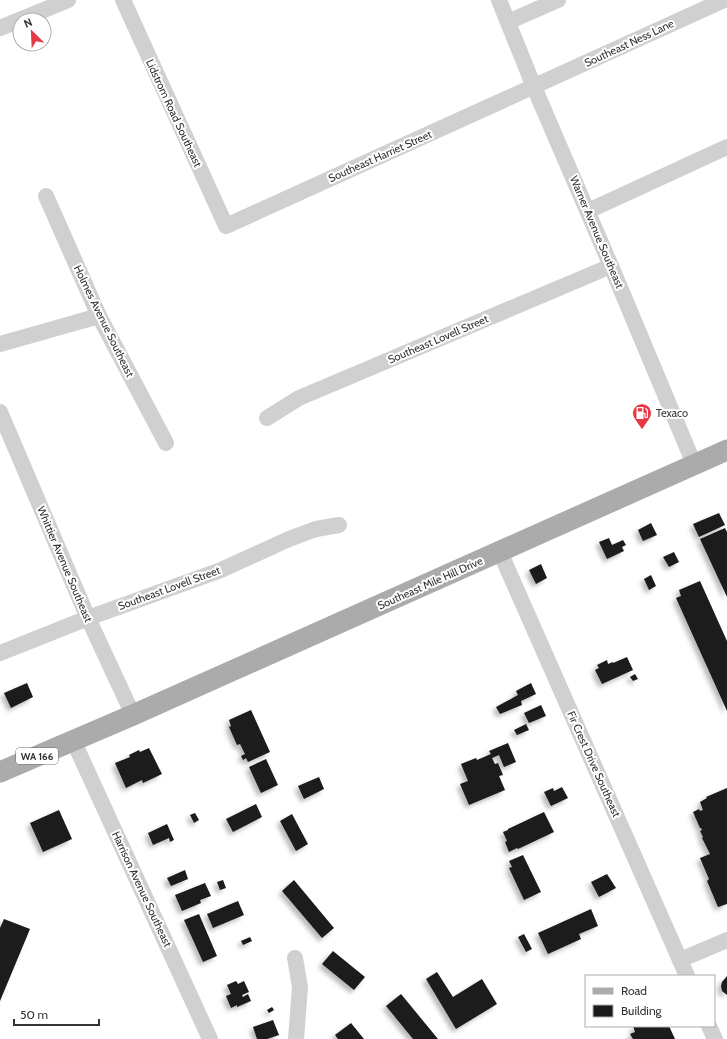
<svg xmlns="http://www.w3.org/2000/svg" width="727" height="1039" font-family="Cabin,sans-serif">
	<defs>
		<filter id="shadow"><feDropShadow dx="-3.5" dy="3.5" stdDeviation="2" flood-color="#0004"/></filter>
	</defs>
	<rect width="100%" height="100%" fill="#fff"/>
	<g fill="#1a1a1a" filter="url(#shadow)">
		<polygon points="719,513 725,525 699,537 693,524"/>
		<polygon points="651,523 657,535 643,541 638,530"/>
		<polygon points="725,528 727,532 727,597 700,539"/>
		<polygon points="609,538 612,545 623,540 626,545 622,547 624,551 607,559 599,542"/>
		<polygon points="674,552 679,562 669,567 663,557"/>
		<polygon points="541,564 547,578 536,584 529,570"/>
		<polygon points="651,575 656,586 649,590 644,579"/>
		<polygon points="700,581 727,641 727,711 676,598 681,596 679,590"/>
		<polygon points="627,657 633,670 602,684 595,670 599,668 597,665 607,660 608,664 613,662 613,663"/>
		<polygon points="635,674 638,679 633,681 630,677"/>
		<polygon points="27,683 33,697 11,708 4,693"/>
		<polygon points="531,683 536,694 521,701 522,705 500,714 496,707 518,695 516,691"/>
		<polygon points="541,705 546,716 529,723 524,713"/>
		<polygon points="251,710 270,752 248,762 246,758 243,760 241,756 245,754 240,744 237,745 229,727 231,726 229,720"/>
		<polygon points="526,724 529,730 517,735 514,730"/>
		<polygon points="508,743 516,762 504,767 499,755 492,758 495,764 498,763 503,775 499,776 505,790 469,805 460,784 468,781 461,764 476,758 477,760 491,754 489,751"/>
		<polygon points="149,748 162,774 143,783 142,780 126,788 115,763 130,757 129,755 139,750 140,752"/>
		<polygon points="266,759 278,785 261,793 249,767"/>
		<polygon points="319,777 324,789 304,799 298,786"/>
		<polygon points="562,787 568,798 551,806 544,792 553,788 554,791"/>
		<polygon points="727,788 727,904 718,907 707,881 709,879 700,858 710,854 702,838 703,837 700,831 702,830 701,828 700,828 693,812 699,809 700,811 703,810 700,802 707,798 706,797"/>
		<polygon points="256,804 262,817 233,832 226,819"/>
		<polygon points="59,810 72,839 43,852 30,823"/>
		<polygon points="544,812 554,832 518,849 517,848 509,852 505,842 507,841 503,832 508,830 508,829"/>
		<polygon points="195,813 199,820 194,823 190,815"/>
		<polygon points="292,814 308,844 296,851 280,821"/>
		<polygon points="167,824 174,840 170,842 169,838 153,845 148,833"/>
		<polygon points="523,855 541,892 524,900 509,868 512,867 509,861"/>
		<polygon points="185,870 188,879 171,886 167,878"/>
		<polygon points="607,874 616,888 599,897 591,882"/>
		<polygon points="223,880 226,888 220,890 217,882"/>
		<polygon points="294,880 334,928 322,938 282,891"/>
		<polygon points="205,883 211,896 200,900 201,903 182,911 175,895"/>
		<polygon points="238,901 244,915 213,928 207,914"/>
		<polygon points="591,909 598,926 579,934 581,939 548,954 538,933"/>
		<polygon points="199,914 217,956 203,962 184,920"/>
		<polygon points="4,919 30,929 0,1001 0,928"/>
		<polygon points="524,934 532,949 526,952 518,937"/>
		<polygon points="250,937 252,941 243,945 241,941"/>
		<polygon points="333,951 365,977 354,990 322,964"/>
		<polygon points="437,972 453,997 482,979 497,1004 456,1029 426,979"/>
		<polygon points="727,976 727,995 722,991 721,986 722,982"/>
		<polygon points="236,981 238,984 244,981 249,992 242,995 243,997 248,994 251,1001 237,1007 237,1005 231,1008 226,996 231,994 227,985"/>
		<polygon points="401,994 438,1039 413,1039 386,1006"/>
		<polygon points="272,1007 274,1010 269,1013 267,1010"/>
		<polygon points="273,1020 279,1035 267,1039 257,1039 253,1027"/>
		<polygon points="351,1023 364,1039 338,1039 335,1035"/>
		<polygon points="633,1026 669,1026 675,1039 633,1039 630,1034 635,1032"/>
	</g>
	<g fill="none" stroke-linecap="round" stroke-linejoin="round">
		<g stroke="#d0d0d0" stroke-width="16">
			<polyline points="123,0 226,226 724,0"/>
			<polyline points="499,0 534,87 611,266 694,464"/>
			<polyline points="508,22 558,0"/>
			<polyline points="0,28 68,0"/>
			<polyline points="46,196 99,316 166,443"/>
			<polyline points="588,211 727,147"/>
			<polyline points="0,344 99,316"/>
			<polyline points="0,412 88,618 133,715"/>
			<polyline points="267,418 299,398 611,266"/>
			<polyline points="500,552 687,976"/>
			<polyline points="0,653 88,618 221,570 289,539 316,529 339,525"/>
			<polyline points="73,740 210,1039"/>
			<polyline points="295,958 300,987 296,1039"/>
			<polyline points="680,960 727,940"/>
			<polyline points="709,1026 715,1039"/>
		</g>
		<polyline stroke="#ababab" stroke-width="21" points="0,772 133,715 727,450"/>
	</g>
	<defs>
		<symbol id="fuel-pin" viewBox="-11 -11 22 30"><path d="M0 17L-7.5 6A9.5 9.5 0 1 1 7.5 6Z" fill="#e63946" stroke="#fff"/><path d="M-5.5-6h7V0h2V4h1.3V-2.5L3-4.5l.8-.8L6-3V5H2.5V1h-1V6h-7ZM-4.2-4.7v3.2H.2V-4.7Z" fill="#fff"/></symbol>
	</defs>
	<g fill-rule="evenodd">
		<use href="#fuel-pin" x="631" y="402" width="22" height="30"/>
	</g>
	<g text-anchor="middle" stroke-width="4" stroke-linejoin="round" paint-order="stroke">
		<rect fill="#fff" stroke="#707070" stroke-width="1" x="16" y="748" width="42" height="16" rx="3"/>
		<g font-size="10" font-weight="bold" fill="#333">
			<text x="37" y="760">WA 166</text>
		</g>
		<g font-size="11" fill="#333" stroke="#fff">
			<text transform="translate(629 43) rotate(-25)" y="4">Southeast Ness Lane</text>
			<text transform="translate(174 113) rotate(65)" y="4">Lidstrom Road Southeast</text>
			<text transform="translate(380 156) rotate(-24)" y="4">Southeast Harriet Street</text>
			<text transform="translate(597 232) rotate(67)" y="4">Warner Avenue Southeast</text>
			<text transform="translate(104 321) rotate(64)" y="4">Holmes Avenue Southeast</text>
			<text transform="translate(438 339) rotate(-23)" y="4">Southeast Lovell Street</text>
			<text transform="translate(65 564) rotate(67)" y="4">Whittier Avenue Southeast</text>
			<text transform="translate(430 583) rotate(-24)" y="4">Southeast Mile Hill Drive</text>
			<text transform="translate(169 588) rotate(-20)" y="4">Southeast Lovell Street</text>
			<text transform="translate(594 764) rotate(66)" y="4">Fir Crest Drive Southeast</text>
			<text transform="translate(142 889) rotate(65)" y="4">Harrison Avenue Southeast</text>
		</g>
		<g font-size="11" fill="#333" stroke="#fff" text-anchor="start">
			<text x="656" y="417">Texaco</text>
		</g>
	</g>
	<rect x="585" y="975" width="130" height="52" fill="#ffffff" stroke="#adadad"/>
	<rect x="593" y="988" width="20" height="6" fill="#ababab" stroke="#adadad"/>
	<text x="621" y="995" font-size="12" fill="#333333">Road</text>
	<rect x="593" y="1005" width="20" height="12" fill="#1a1a1a" stroke="#adadad"/>
	<text x="621" y="1015" font-size="12" fill="#333333">Building</text>
	<g transform="translate(32 32) rotate(336)"><circle r="19" fill="#ffffff" stroke="#adadad"/>
	<path d="M0-3L7 15L0 10L-7 15Z" fill="#e63946"/>
	<text y="-6" font-size="11" font-weight="bold" text-anchor="middle" fill="#333333">N</text>
	</g>
	<path d="M14 1019v6h85v-6" fill="none" stroke="#333333" stroke-width="2"/>
	<text x="20" y="1019" font-size="12" fill="#333333" stroke="#ffffff" stroke-width="3" paint-order="stroke">50 m</text>
</svg>
